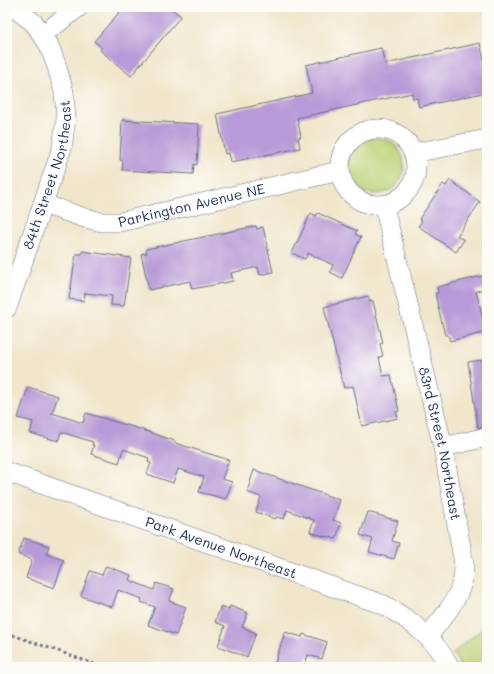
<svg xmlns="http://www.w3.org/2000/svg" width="494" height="674" font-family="Mali,sans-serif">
	<rect width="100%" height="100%" fill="#fdfcf7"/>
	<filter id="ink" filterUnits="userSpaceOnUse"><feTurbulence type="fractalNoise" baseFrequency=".025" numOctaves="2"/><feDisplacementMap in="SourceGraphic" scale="8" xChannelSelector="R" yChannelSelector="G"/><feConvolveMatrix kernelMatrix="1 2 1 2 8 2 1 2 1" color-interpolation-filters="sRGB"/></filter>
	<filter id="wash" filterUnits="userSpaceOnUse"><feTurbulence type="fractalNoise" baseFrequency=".012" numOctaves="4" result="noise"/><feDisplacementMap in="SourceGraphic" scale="16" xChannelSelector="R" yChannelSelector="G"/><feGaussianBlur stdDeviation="0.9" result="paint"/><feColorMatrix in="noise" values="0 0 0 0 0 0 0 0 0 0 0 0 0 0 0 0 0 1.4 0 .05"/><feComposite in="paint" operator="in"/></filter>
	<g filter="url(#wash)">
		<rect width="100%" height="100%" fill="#f0e6cb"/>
		<g fill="#bcd377" stroke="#6c816a">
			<circle cx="376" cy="166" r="28"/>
			<polygon points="487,627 487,667 461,667 453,653 483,628"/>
		</g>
		<g id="blocks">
			<g fill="#b79ad7">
				<polygon points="124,7 169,7 181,16 131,76 100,50 102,48 94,41"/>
				<polygon points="480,43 487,74 487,92 419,107 417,98 413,99 412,93 297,118 301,137 298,138 300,148 231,162 229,153 225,154 217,114 312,93 306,65 381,48 385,64"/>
				<polygon points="122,120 199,124 197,165 194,164 193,174 122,170 123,161 120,160"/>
				<polygon points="450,180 480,202 457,236 464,240 456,252 418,226 422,221 419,219 443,184 446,186"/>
				<polygon points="311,213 316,216 318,213 357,231 355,234 361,237 342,278 330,272 333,265 308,253 305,259 292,253"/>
				<polygon points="256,226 257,229 263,227 273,272 260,275 258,267 231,273 233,281 219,284 192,289 190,281 149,290 141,254 147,253 146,249"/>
				<polygon points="82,251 131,258 124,306 111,305 112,296 85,293 84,301 69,299 76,254 82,254"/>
				<polygon points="482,276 485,289 476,291 483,318 487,317 487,332 450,341 448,335 445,335 439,311 435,293 438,293 437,287"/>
				<polygon points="368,296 370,302 373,301 383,343 380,344 383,356 379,357 383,376 391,375 399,411 396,412 398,418 362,426 353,386 344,388 324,307"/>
				<polygon points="481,360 483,369 487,368 487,426 478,428 468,362"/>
				<polygon points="28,387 58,396 52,413 83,423 86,413 143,430 175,441 175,443 229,460 222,479 232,482 226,499 199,492 204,477 178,469 173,483 147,474 151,463 148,462 149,458 123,449 119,463 91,454 94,445 92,445 93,442 61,432 58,441 30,433 33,422 18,418"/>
				<polygon points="254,470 340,500 333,520 341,523 336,539 327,536 326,537 310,532 314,520 287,510 284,519 276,517 275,519 256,512 261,497 247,492"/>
				<polygon points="368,512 398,521 392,541 399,543 394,559 369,552 373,539 360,535"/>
				<polygon points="24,538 49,546 46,554 64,560 54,588 26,578 32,560 18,554"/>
				<polygon points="106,566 131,575 129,580 154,590 156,583 174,589 169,601 186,607 176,635 148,625 155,607 141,602 142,599 118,590 112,607 81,596 90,571 102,575"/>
				<polygon points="221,606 229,609 230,606 248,613 242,627 256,633 247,657 218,646 225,626 215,622"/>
				<polygon points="285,632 302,637 303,634 327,642 322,659 308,655 304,667 287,667 275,663"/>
			</g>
		</g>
	</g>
	<g filter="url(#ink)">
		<use href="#blocks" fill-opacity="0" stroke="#666f84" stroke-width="1"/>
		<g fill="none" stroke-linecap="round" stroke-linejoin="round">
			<defs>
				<g id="street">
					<polyline points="42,35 79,7"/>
					<circle cx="378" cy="167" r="38"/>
					<polyline points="413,153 487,139"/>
					<path id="s1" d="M43 204 85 218 102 222H120L339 171"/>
					<path id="s2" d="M384 206 443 447 464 564C464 570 464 577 462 583 456 603 441 620 428 636"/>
					<path id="s3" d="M7 308 62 148 66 119 64 92 57 67 49 45 34 23 13 7"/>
					<polyline points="443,447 487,437"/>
					<path id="s4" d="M7 472 384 605C413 622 433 637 450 667"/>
				</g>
			</defs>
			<use href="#street" stroke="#666f84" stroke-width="20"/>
			<polyline stroke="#666f84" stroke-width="2.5" stroke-dasharray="3 3" stroke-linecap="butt" points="7,633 103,667"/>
			<use href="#street" stroke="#fff" stroke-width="19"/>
		</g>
	</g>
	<g text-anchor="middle" stroke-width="4" stroke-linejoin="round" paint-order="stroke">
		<g font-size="14" fill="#1b2f5e" stroke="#fdfcf7">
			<text dy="5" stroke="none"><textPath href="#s3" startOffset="140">84th Street Northeast</textPath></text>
			<text dy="5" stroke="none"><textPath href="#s1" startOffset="153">Parkington Avenue NE</textPath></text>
			<text dy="5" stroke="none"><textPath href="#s2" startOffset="244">83rd Street Northeast</textPath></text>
			<text dy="5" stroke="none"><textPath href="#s4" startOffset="227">Park Avenue Northeast</textPath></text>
		</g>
	</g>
	<rect width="494" height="674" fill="none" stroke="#fdfcf7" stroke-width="24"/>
</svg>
